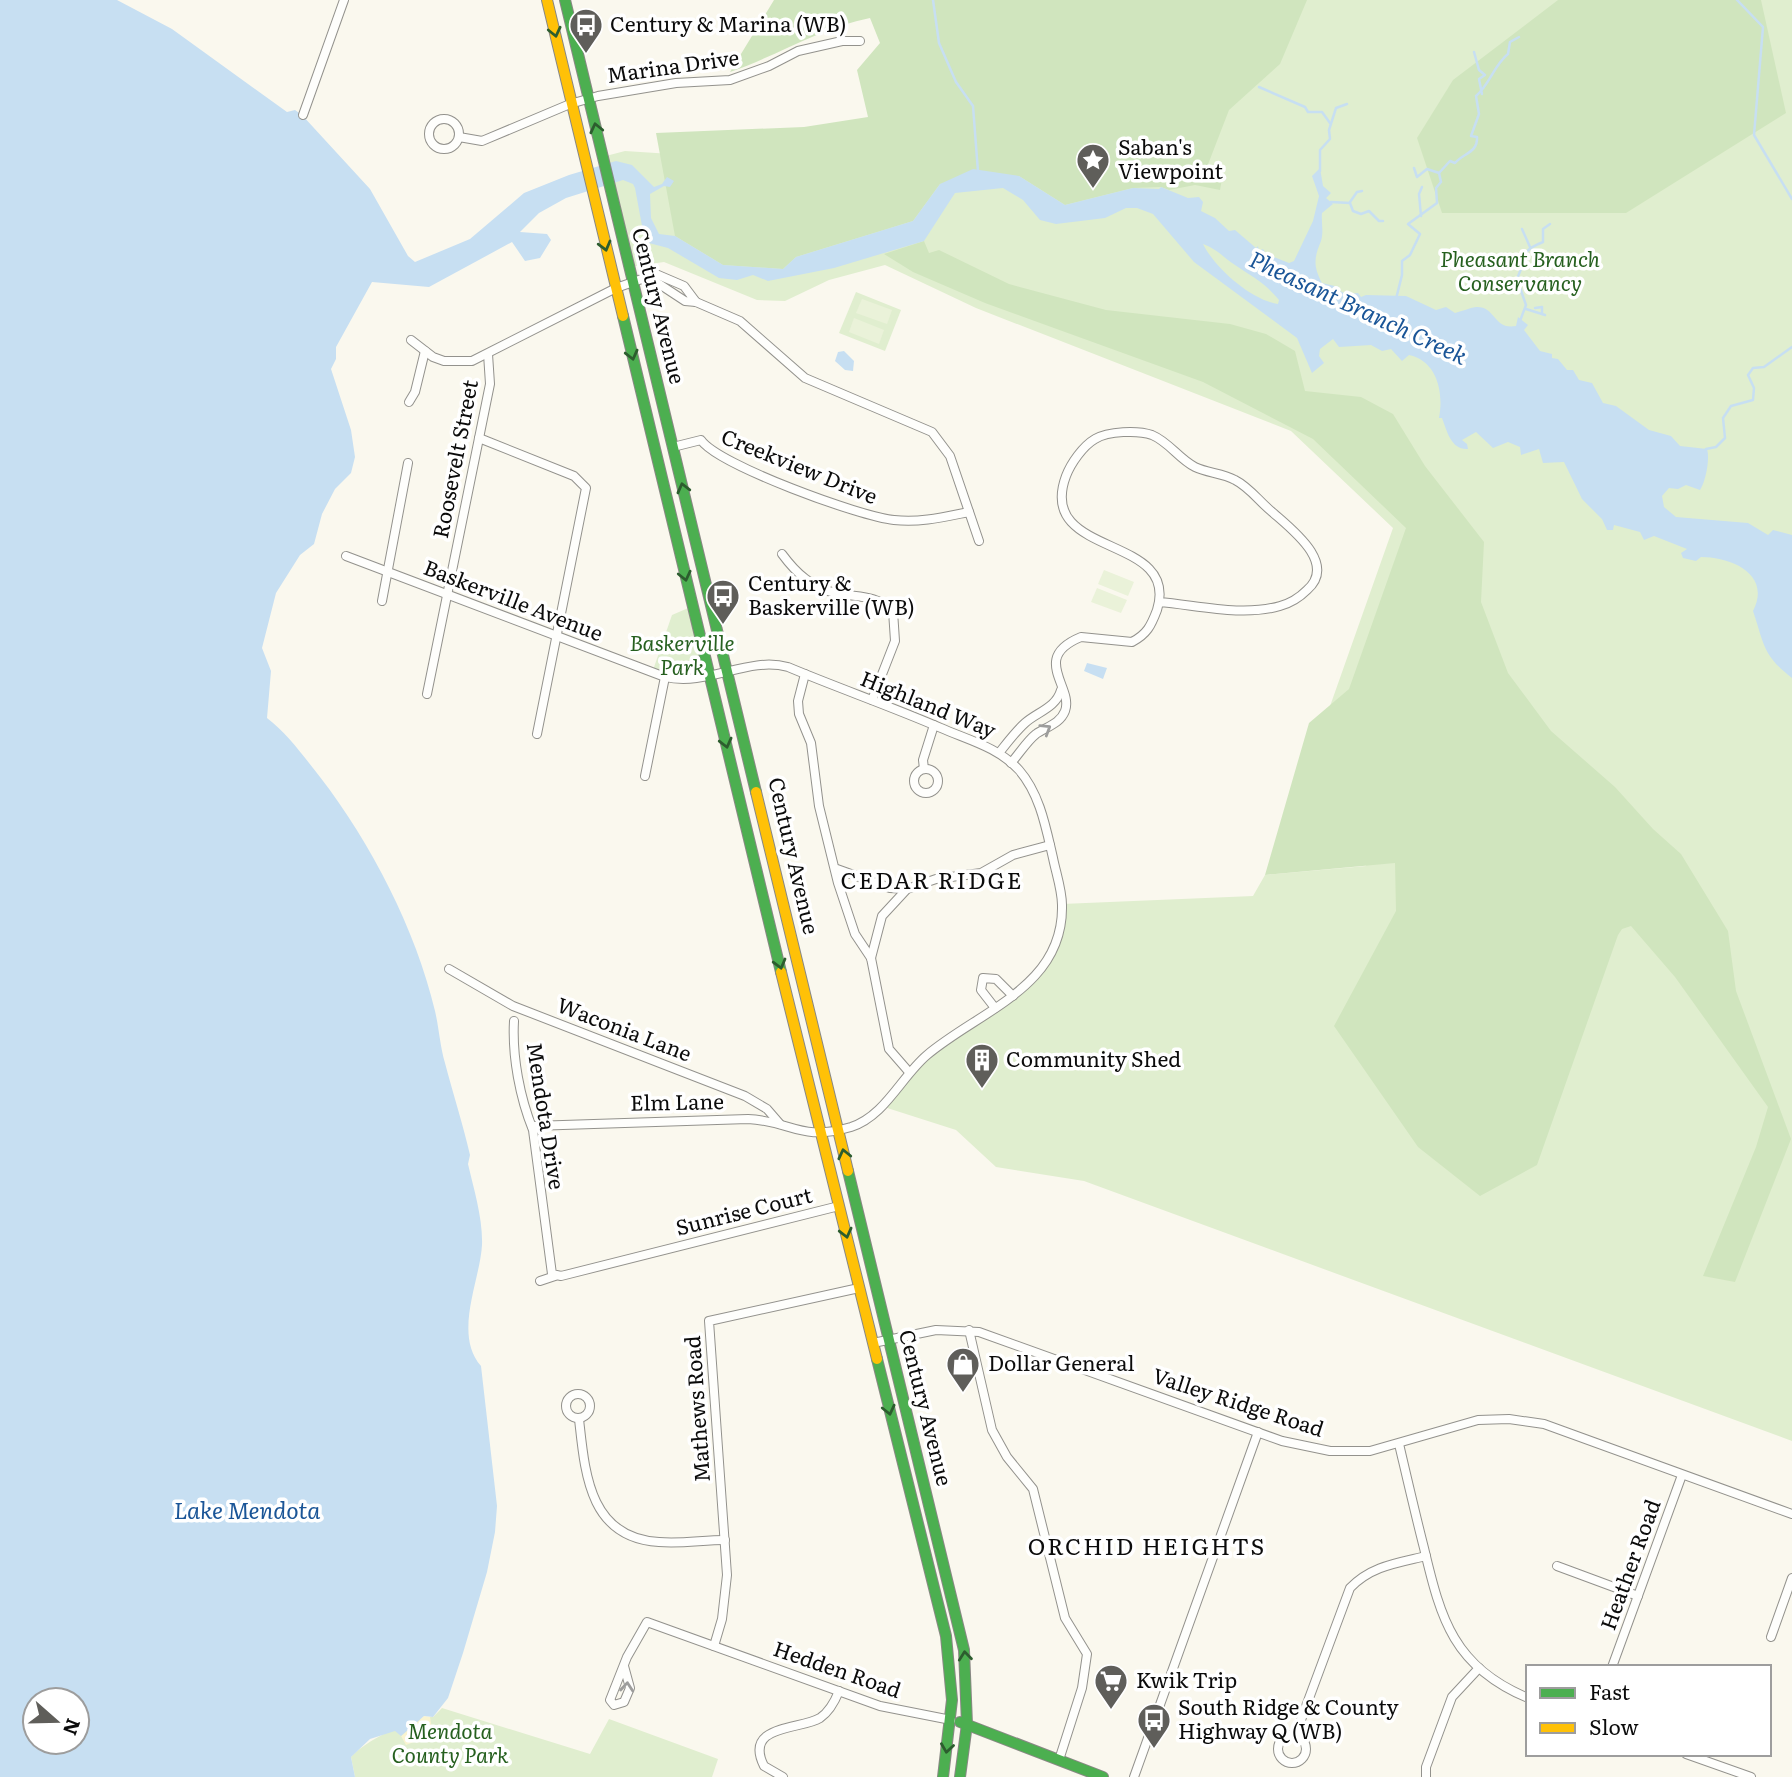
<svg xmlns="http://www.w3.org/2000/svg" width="1792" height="1777" font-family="Literata,serif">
	<rect width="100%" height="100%" fill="#faf8ee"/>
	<g fill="#e0eecf">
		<polygon points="885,0 1792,0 1792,1441 1084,1181 996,1167 956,1130 881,1106 909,1072 1001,1004 1050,957 1062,904 1253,896 1265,875 1366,866 1329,709 1393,528 1291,431 976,308 885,265 829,280 785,301 757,300 664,262 629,267 602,157 625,151 808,163 917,98"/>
		<polygon points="856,292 901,310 885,351 839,333"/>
		<polygon points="693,606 710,677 652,673 672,615"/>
		<path d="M442 1708 590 1754 609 1719 718 1759 712 1777H355L351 1757C361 1743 416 1715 433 1717Z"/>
	</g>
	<g fill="#d0e5be">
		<path d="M774 0H1307L1280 64 1229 110 1207 167 1222 179 1220 190 1195 185 1169 190 1161 187 1133 188 1065 205 1019 176 940 184 913 221 796 257 783 269 723 265 675 236 656 133 804 127 868 117 857 70 880 43 870 18C822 27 777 56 730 72Z"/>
		<polygon points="1558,0 1761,0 1786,113 1626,213 1442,213 1417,138 1453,80"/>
		<polygon points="924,241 929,253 939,250 1009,284 1106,310 1230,324 1266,334 1295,351 1305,391 1361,397 1393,414 1425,466 1484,542 1481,602 1508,673 1551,731 1615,787 1653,829 1681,854 1728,931 1736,991 1791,1139 1735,1282 1703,1276 1756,1147 1768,1107 1675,977 1631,926 1622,929 1618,935 1537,1165 1480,1196 1418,1147 1334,1026 1396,911 1395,863 1265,875 1309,723 1349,689 1406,528 1313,439 1203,382 985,303 913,272 884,254"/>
	</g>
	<polygon fill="#f9f4d1" points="424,1716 430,1717 432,1729 424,1738 406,1745 401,1736"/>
	<g fill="#eaf2d9">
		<polygon points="862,299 892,310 887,324 856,313"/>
		<polygon points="854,318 884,330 879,344 849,332"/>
		<polygon points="1104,570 1134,582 1128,596 1098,584"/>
		<polygon points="1097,588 1127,600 1121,613 1091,602"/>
	</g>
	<g fill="#c7dff2" fill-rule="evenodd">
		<path d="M0 0H117L172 29 287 112 295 110 302 115 370 189 408 256 415 262 470 239 524 193 569 175 616 161 632 165 654 187 662 184 667 177 674 181 670 187 664 186 650 194 651 218 659 234 675 236 723 265 783 269 796 257 913 221 940 184 973 169 1019 176 1065 205 1133 188 1159 189 1161 187 1188 198 1199 197 1203 202 1201 211 1215 218 1229 231 1235 230 1256 248 1258 246 1259 251 1263 249 1266 254 1289 263 1294 261 1313 221 1319 196 1312 176 1320 168 1323 186 1331 193 1326 198 1333 204 1322 213C1321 222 1324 231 1321 241 1314 258 1313 266 1322 283L1339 287 1338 290 1346 294 1358 293 1361 297 1366 295 1406 296 1436 310 1446 307 1455 313C1463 311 1469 308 1476 307 1496 306 1493 330 1516 326L1518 317 1528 325 1524 330 1540 351 1552 354V358L1558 359 1567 370H1573L1579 380 1592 383 1603 403 1616 406 1649 430 1671 436 1680 446 1707 449C1710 458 1706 481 1700 490L1686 485 1678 489 1669 488 1662 496 1664 507 1676 517 1748 523 1768 535 1773 530 1792 535V678C1762 655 1764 643 1753 611 1772 574 1731 557 1701 557L1696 561 1683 558 1681 553 1687 549 1654 536 1644 540 1640 532 1614 525 1613 530H1607L1602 519 1582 499 1564 462 1543 463 1539 449 1521 455 1520 447 1508 442 1493 448 1476 432 1462 440 1467 444 1468 449C1451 450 1447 431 1442 418H1439C1444 392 1437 361 1409 355L1402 361 1391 349 1382 351 1371 345 1339 347 1333 339 1320 349 1319 356 1324 363 1312 373 1297 338 1194 262 1153 214 1137 208H1126L1105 218 1056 224 1040 220 1023 200 1003 188 955 193 924 241 834 268 768 281 753 275 737 280 719 278 668 248 645 242 635 188 633 184 623 180 566 198 539 213 520 232 547 234 551 240 540 258 525 261 512 242 429 287 372 282 336 347V359L331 369 351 430 355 457 351 473 335 489 322 514 314 544 300 555 276 593 262 648 271 671 267 718C288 734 304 757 320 777 371 843 416 930 435 1011 439 1028 440 1046 445 1063 453 1094 463 1124 470 1155L468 1164C474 1190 483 1219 482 1245 480 1281 453 1334 481 1366L497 1506 495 1532 487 1572 463 1653 448 1698 433 1717 424 1716 401 1736 395 1731 370 1739 351 1757 355 1777H0ZM1203 244C1217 249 1223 257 1235 265 1254 278 1264 282 1279 300L1278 304C1251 300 1215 268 1203 244ZM35 1700H77V1742H35Z"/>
		<polygon points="844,351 854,361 853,371 845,370 835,361 838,352"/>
		<polygon points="1087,663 1107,668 1103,679 1084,671"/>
	</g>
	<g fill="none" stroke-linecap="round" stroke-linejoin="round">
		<g stroke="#c7dff2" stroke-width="2.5">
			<polyline points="933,0 939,43 956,82 973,106 978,172"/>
			<polyline points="1737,0 1763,27 1754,135 1792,199"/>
			<polyline points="1474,52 1479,70 1485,75 1479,79 1482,94"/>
			<polyline points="1259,87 1305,107 1308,112 1322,112 1330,123"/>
			<polyline points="1320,171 1320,150 1330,139 1329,130 1336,108 1347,104"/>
			<path d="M1439 173 1450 161 1455 163C1463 153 1478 153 1477 137L1471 136 1479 114 1476 96C1490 84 1494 65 1508 54L1510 42 1519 37"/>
			<polyline points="1331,202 1350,203 1353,211 1361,214 1369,211 1379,221 1383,221"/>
			<polyline points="1350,202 1357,192 1362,191"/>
			<polyline points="1421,216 1419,194 1422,187"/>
			<polyline points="1522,229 1530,247"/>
			<polyline points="1396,299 1402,275 1402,261 1410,255 1420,234 1408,224 1437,203 1436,188 1441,182 1439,173 1427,169 1417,177 1414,168"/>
			<polyline points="1535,308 1542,307 1542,314"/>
			<polyline points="1526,309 1545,315"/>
			<path d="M1520 321 1526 305 1517 279C1528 257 1516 253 1543 242V229L1550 224"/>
			<polyline points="1706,449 1716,447 1725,438 1723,418 1731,406 1753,400 1754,388 1748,375 1753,368 1764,367 1792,347"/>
		</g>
		<defs>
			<g id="street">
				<polyline points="303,115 344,0"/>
				<circle cx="444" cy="134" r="15"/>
				<polyline points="459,137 482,141 570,104 598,96 676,83 730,80 769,66 798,51 842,41 860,41"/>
				<polyline points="650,278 685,301 696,302 740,321 805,378 932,432 950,456 979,541"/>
				<polyline points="411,340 433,357 444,361 472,361 616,288 656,274 684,286 696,302"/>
				<polyline points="409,402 415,392 425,351"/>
				<polyline points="479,438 574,476 586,488 537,734"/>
				<path d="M673 447 701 440C718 465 861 517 894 520 920 523 944 517 969 512"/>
				<path d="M782 554C796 573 812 588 836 593 860 598 873 594 893 611L895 641 872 700"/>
				<path d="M346 556 665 677C708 687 747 656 788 667 838 688 890 706 941 728 968 740 998 747 1019 770 1040 794 1046 828 1053 858 1056 873 1062 890 1062 905 1064 987 979 1011 927 1055 901 1077 885 1116 851 1127 800 1142 792 1121 748 1119L532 1126"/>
				<polyline points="382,601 408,463"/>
				<polyline points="805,674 798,701 799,714 811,743 819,806 838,883 855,934 871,958 889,1049 909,1072"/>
				<polyline points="427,694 490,384 488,354"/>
				<path d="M999 753C1007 743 1015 732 1025 723 1037 712 1056 708 1061 690"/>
				<path d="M1011 763C1019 754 1027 741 1036 734 1046 727 1060 724 1065 711 1074 687 1030 658 1081 637L1132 642C1147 634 1151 626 1157 610 1181 533 1035 559 1066 476 1071 463 1083 446 1095 439 1108 431 1138 430 1152 435 1169 442 1179 459 1195 467 1207 473 1223 473 1235 480 1249 487 1259 501 1271 511 1290 528 1338 563 1307 590 1299 598 1291 603 1280 606 1242 617 1197 605 1159 602"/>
				<polyline points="924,769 923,760 934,725"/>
				<circle cx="926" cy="781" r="12"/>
				<polyline points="645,776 665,677"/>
				<polyline points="837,869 890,888 907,889"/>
				<polyline points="871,958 882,916 907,889 936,879 981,873 1013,855 1050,845"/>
				<polyline points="449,969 513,1006 745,1096 767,1109 780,1124"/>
				<polyline points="995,1008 981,990 983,978 996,979 1013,996"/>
				<path d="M514 1021C512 1057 520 1098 533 1130L552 1274 561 1276 839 1206"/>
				<polyline points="540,1281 555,1276"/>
				<polyline points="969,1330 992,1430 1007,1457 1033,1489 1065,1618 1087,1654 1082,1688 1059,1760"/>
				<polyline points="873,1343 936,1330 979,1332 1282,1441 1330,1451 1370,1451 1478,1420 1509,1419 1544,1424 1792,1514"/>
				<circle cx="578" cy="1406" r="12"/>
				<path d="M579 1419C585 1473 589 1538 659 1542 681 1544 703 1540 725 1540"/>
				<path d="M1399 1444C1407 1478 1415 1513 1424 1548 1441 1620 1454 1667 1528 1698"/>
				<polyline points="1557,1566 1638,1596"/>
				<polyline points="1771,1637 1792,1578"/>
				<polyline points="714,1646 722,1619 727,1575 709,1321 859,1288"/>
				<polyline points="624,1666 630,1688 624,1702 614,1705 610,1700 627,1657 647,1622 880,1706 951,1720"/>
				<polyline points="1612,1667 1682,1475"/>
				<circle cx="1292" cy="1749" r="14"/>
				<path d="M1295 1736 1350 1588C1371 1566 1397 1563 1426 1556"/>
				<polyline points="1686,1754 1751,1777"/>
				<path d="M783 1777 764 1766C743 1724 801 1730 820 1718 829 1712 835 1701 839 1691"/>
				<polyline points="1134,1777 1258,1432"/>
				<polyline points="1426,1777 1426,1767 1452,1697 1479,1668"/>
			</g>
			<g id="fast">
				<polyline points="565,0 756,792"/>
				<polyline points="623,316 781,972"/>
				<polyline points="848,1171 964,1650 967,1724 960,1777"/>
				<polyline points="877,1359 946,1636 952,1700 943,1777"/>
				<polyline points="960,1722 1103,1777"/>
			</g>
			<g id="slow">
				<polyline points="547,0 623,316"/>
				<polyline points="756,792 848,1171"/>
				<polyline points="781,972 877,1359"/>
			</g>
		</defs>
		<use href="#street" stroke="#93928d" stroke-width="10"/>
		<use href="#fast" stroke="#898884" stroke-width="12"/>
		<use href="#slow" stroke="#898884" stroke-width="12"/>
		<use href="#street" stroke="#fefefc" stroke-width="8"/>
		<use href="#fast" stroke="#4caf50" stroke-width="10"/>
		<use href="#slow" stroke="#ffc107" stroke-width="10"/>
	</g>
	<defs><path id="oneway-chevron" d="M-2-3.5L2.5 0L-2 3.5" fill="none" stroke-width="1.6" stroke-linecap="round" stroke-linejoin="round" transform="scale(1.75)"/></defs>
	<g stroke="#2c5d2e">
		<use href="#oneway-chevron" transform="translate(555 32) rotate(77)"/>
		<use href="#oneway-chevron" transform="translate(596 128) rotate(-103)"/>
		<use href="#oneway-chevron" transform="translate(605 246) rotate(75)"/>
		<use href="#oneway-chevron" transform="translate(632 355) rotate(76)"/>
		<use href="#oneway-chevron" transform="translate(683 488) rotate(-104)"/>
		<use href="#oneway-chevron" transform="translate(685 576) rotate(77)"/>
		<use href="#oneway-chevron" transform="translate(726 743) rotate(76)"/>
		<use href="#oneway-chevron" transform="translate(780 964) rotate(75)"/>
		<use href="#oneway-chevron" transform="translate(844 1154) rotate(-103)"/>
		<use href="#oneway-chevron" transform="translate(846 1233) rotate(76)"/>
		<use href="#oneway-chevron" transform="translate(889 1410) rotate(77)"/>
		<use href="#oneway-chevron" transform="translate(965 1656) rotate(-96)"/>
		<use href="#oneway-chevron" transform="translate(947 1748) rotate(98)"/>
	</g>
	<g stroke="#9d9d9c">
		<use href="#oneway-chevron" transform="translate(1046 729) rotate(-32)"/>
		<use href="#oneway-chevron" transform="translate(627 1687) rotate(-85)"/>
	</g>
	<defs>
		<symbol id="bus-pin" viewBox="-11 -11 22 30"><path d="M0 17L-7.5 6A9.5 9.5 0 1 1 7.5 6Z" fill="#5f5e5a" stroke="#fff"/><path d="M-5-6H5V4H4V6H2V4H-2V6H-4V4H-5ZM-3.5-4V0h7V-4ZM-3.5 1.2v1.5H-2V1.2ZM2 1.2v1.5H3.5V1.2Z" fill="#fff"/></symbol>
		<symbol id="sight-pin" viewBox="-11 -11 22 30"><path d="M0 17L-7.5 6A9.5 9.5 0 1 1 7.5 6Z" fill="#5f5e5a" stroke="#fff"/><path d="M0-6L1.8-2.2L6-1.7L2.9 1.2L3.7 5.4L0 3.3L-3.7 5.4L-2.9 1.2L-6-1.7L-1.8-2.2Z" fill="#fff"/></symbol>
		<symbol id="building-pin" viewBox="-11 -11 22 30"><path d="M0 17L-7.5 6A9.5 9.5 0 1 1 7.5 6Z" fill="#5f5e5a" stroke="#fff"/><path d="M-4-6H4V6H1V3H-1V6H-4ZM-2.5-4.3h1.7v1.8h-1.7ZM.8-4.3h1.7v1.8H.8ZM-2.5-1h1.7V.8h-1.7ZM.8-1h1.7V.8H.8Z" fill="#fff"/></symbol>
		<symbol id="shop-pin" viewBox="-11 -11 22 30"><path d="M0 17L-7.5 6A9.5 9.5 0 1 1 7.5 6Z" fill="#5f5e5a" stroke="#fff"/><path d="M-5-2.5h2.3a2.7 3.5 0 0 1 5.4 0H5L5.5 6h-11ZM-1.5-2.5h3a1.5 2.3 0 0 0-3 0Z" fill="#fff"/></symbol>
		<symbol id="supermarket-pin" viewBox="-11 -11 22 30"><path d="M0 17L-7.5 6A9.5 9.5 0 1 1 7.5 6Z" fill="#5f5e5a" stroke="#fff"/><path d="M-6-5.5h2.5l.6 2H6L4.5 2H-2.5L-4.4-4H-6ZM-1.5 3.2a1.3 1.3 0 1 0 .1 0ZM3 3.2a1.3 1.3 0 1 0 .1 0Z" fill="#fff"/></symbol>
	</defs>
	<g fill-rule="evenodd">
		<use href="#bus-pin" x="567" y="6" width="38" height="52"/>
		<use href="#sight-pin" x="1074" y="141" width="38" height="52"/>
		<use href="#bus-pin" x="704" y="577" width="38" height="52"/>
		<use href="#building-pin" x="963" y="1041" width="38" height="52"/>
		<use href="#shop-pin" x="944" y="1345" width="38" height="52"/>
		<use href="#supermarket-pin" x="1092" y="1662" width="38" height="52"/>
		<use href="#bus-pin" x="1135" y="1701" width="38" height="52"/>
	</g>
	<g text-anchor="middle" stroke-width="7" stroke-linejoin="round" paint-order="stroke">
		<g font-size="21" fill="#0b0b0b" stroke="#fff" text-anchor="start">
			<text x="610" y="32">Century &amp; Marina (WB)</text>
			<text x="1118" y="155">Saban's<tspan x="1118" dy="24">Viewpoint</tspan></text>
			<text x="748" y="591">Century &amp;<tspan x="748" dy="24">Baskerville (WB)</tspan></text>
			<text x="1006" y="1067">Community Shed</text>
			<text x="988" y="1371">Dollar General</text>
			<text x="1136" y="1688">Kwik Trip</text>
			<text x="1178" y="1715">South Ridge &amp; County<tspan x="1178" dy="24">Highway Q (WB)</tspan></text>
		</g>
		<g font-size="21" fill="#0b0b0b" stroke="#fff">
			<text transform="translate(673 67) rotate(-8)" y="7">Marina Drive</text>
			<text transform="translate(658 306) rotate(76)" y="7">Century Avenue</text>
			<text transform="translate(456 459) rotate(-79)" y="7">Roosevelt Street</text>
			<text transform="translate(799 467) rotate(22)" y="7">Creekview Drive</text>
			<text transform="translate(513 601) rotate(21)" y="7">Baskerville Avenue</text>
			<text transform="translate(928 705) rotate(22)" y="7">Highland Way</text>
			<text transform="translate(793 856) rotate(77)" y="7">Century Avenue</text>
			<text transform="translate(624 1030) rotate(21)" y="7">Waconia Lane</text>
			<text transform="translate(677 1103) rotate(-1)" y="7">Elm Lane</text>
			<text transform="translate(545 1116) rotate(81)" y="7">Mendota Drive</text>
			<text transform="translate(744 1212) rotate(-14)" y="7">Sunrise Court</text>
			<text transform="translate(1238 1403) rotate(18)" y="7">Valley Ridge Road</text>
			<text transform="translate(925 1408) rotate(76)" y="7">Century Avenue</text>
			<text transform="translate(698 1409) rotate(-94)" y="7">Mathews Road</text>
			<text transform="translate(1631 1565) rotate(-70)" y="7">Heather Road</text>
			<text transform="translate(837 1670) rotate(19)" y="7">Hedden Road</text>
		</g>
		<g font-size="21" font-style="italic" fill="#26601f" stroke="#fff">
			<text x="1520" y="267">Pheasant Branch<tspan x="1520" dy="24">Conservancy</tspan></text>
			<text x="682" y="651">Baskerville<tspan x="682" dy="24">Park</tspan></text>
			<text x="450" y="1739">Mendota<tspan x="450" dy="24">County Park</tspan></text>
		</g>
		<g font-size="23" font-style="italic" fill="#1a5597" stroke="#fff">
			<text transform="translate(1358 308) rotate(25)" y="8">Pheasant Branch Creek</text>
			<text x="247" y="1519">Lake Mendota</text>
		</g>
		<g font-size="23" letter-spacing="2" fill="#0b0b0b" stroke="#fff">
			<text x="932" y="889">CEDAR RIDGE</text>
			<text x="1147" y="1555">ORCHID HEIGHTS</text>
		</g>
	</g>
	<rect x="1526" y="1665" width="245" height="91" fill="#ffffff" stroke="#9d9d9d" stroke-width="2"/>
	<rect x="1540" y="1688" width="35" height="10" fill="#4caf50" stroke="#9d9d9d" stroke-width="2"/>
	<text x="1589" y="1700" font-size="21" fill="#0b0b0b">Fast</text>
	<rect x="1540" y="1723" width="35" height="10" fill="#ffc107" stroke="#9d9d9d" stroke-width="2"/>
	<text x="1589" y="1735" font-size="21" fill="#0b0b0b">Slow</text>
	<g transform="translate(56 1721) rotate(110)"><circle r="33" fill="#ffffff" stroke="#9d9d9d" stroke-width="2"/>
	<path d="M0-5L12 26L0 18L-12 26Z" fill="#5f5e5a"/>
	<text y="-10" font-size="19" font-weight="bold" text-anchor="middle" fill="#0b0b0b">N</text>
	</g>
</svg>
